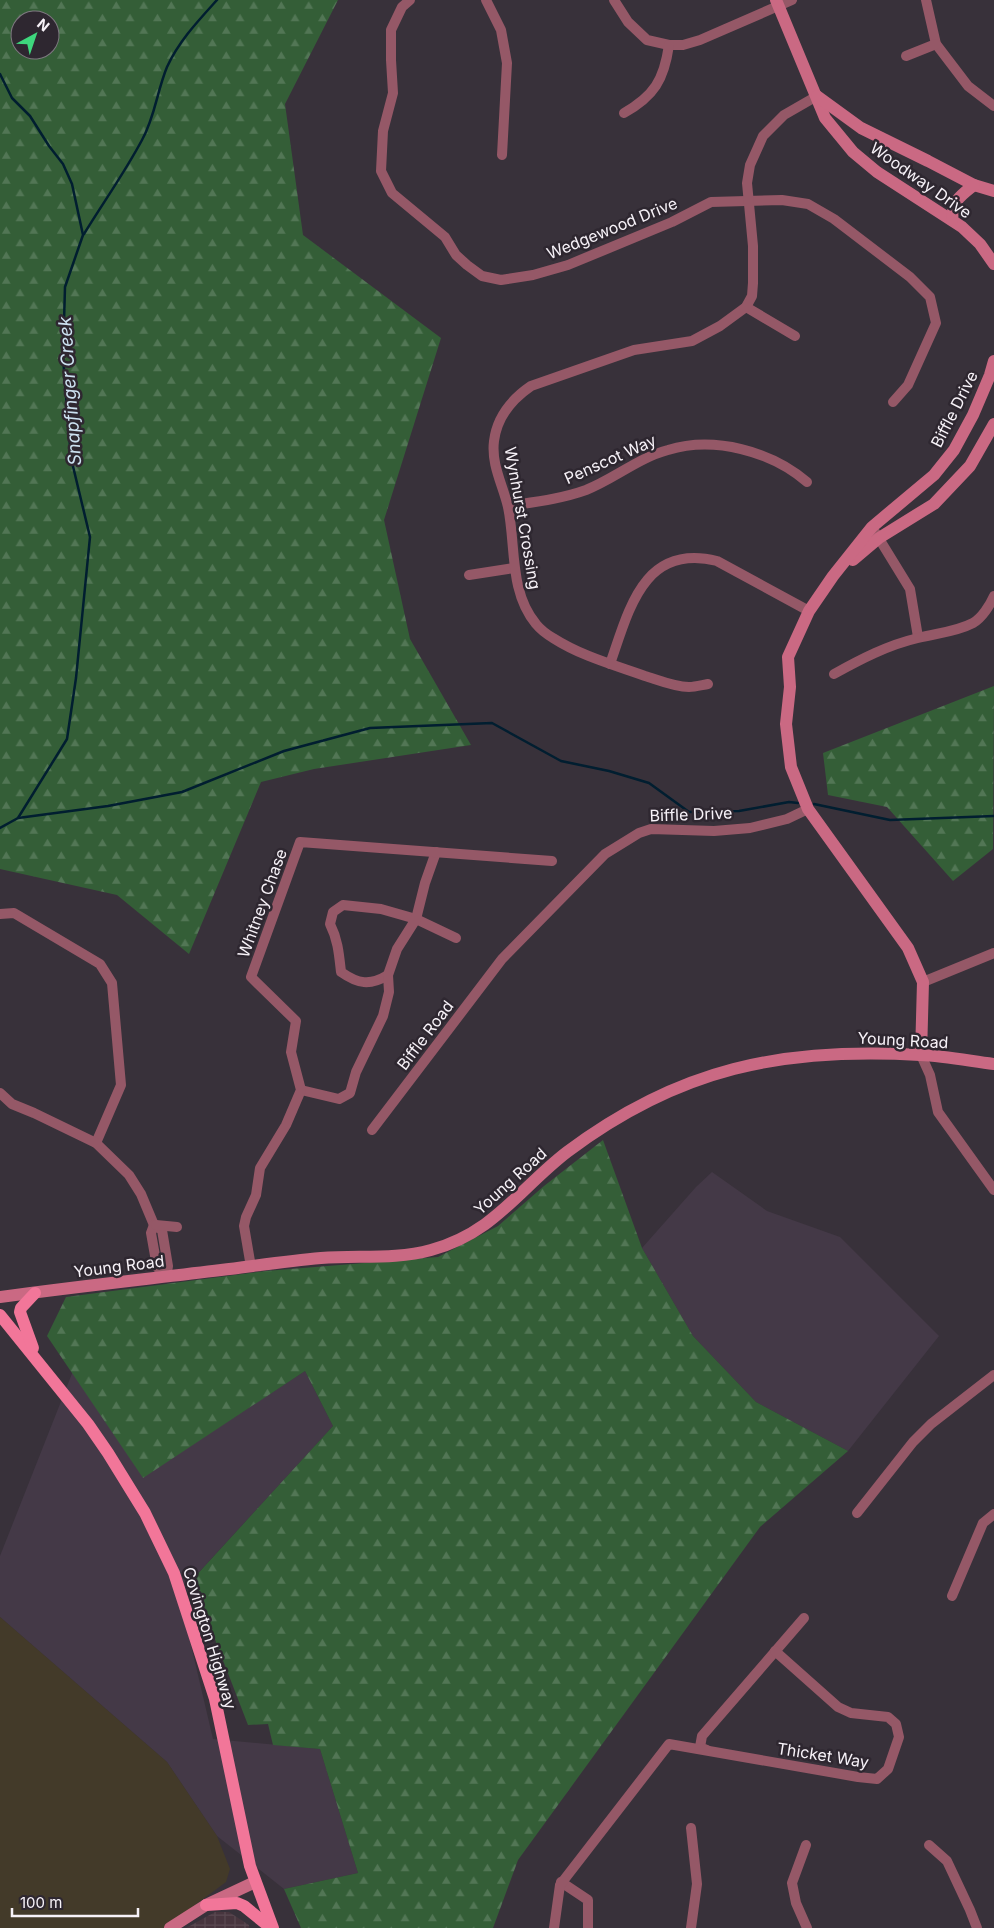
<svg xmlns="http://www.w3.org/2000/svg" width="994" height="1928" font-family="Inter,sans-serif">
	<defs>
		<pattern id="industrial-grid" width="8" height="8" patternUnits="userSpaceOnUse" patternTransform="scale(1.25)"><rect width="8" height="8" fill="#48353e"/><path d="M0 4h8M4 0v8" fill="none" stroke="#5a4951"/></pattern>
		<pattern id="forest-firs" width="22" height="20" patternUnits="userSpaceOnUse" patternTransform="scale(1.25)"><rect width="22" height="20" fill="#345e37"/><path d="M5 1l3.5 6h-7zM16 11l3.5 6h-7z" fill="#527655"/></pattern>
	</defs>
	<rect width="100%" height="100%" fill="#38313a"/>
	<g fill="#443947">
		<polygon points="712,1172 767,1211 840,1237 939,1336 848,1451 756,1402 693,1336 642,1248 696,1187"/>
		<polygon points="73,1371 143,1477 305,1371 333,1426 179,1594 213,1739 320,1749 358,1873 284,1889 217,1836 167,1762 0,1617 0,1556"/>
	</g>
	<polygon fill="url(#industrial-grid)" points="215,1912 229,1912 249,1925 249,1928 186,1928"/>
	<polygon fill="#433a29" points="0,1617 167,1762 217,1836 230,1869 226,1882 164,1928 0,1928"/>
	<g fill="url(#forest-firs)" fill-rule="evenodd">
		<path d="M0 0H338L285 104 303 235 441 338 384 520 410 639 471 745 314 769 261 782 189 954 117 895 0 869ZM20 20H50V50H20Z"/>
		<polygon points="994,686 993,849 953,881 887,807 828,795 823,753"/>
		<polygon points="603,1140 642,1248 693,1336 756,1402 848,1451 760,1527 518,1860 493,1928 301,1928 284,1889 358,1873 320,1749 273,1745 268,1724 248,1725 192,1580 333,1426 305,1371 143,1478 47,1336 66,1297 266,1271 438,1257 498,1226 544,1186"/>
	</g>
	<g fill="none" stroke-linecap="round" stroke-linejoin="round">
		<g stroke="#011e30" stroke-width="2.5">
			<polyline points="0,74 12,98 30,116 49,146 63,164 72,184 83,235 65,287 63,357 71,458 90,537 76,678 67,739 18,818 0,828"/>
			<path d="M84 234C103 203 125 172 142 140 155 117 157 91 167 67 179 41 198 21 217 0"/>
			<polyline points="814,804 890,820 994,816"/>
			<polyline points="18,818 108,806 182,792 284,751 370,728 492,723 561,761 609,771 649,783 689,812 739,811 789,802 798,803"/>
		</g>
		<g stroke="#955867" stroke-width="10">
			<polyline points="410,0 402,7 391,30 391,60 393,93 383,131 381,171 392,193 445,237 456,255 467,265 482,276 501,280 533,275 568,265 672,222 711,202 782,200 808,204 834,219 910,277 930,297 936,323 908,385 893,402"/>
			<polyline points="486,0 501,30 507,63 502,155"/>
			<polyline points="614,0 628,22 647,40 669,45 683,45 700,40 792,0"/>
			<polyline points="926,0 936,44 968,86 994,106"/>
			<polyline points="906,56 936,44"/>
			<path d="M624 113C654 96 664 80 669 45"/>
			<polyline points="746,307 795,336"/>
			<path d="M508 506C534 502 561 499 586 490 614 479 638 458 668 450 714 436 771 451 807 482"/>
			<polyline points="875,532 910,589 918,637"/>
			<polyline points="469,575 514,568"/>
			<path d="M610 664C629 610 643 543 717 561L809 611"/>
			<path d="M834 674C861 659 888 645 918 638 937 633 956 632 973 623 982 618 990 605 994 596"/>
			<path d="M708 684C702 685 695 687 689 687 674 687 658 680 645 676 614 665 581 656 553 638 548 635 540 629 536 624 509 592 516 545 508 507 503 485 491 465 494 441 497 417 512 399 531 386L634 350 692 341 720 326 746 307 752 296 753 283V246L747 183 750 165 763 136 784 115 817 96"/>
			<polyline points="0,914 14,913 100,964 112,983 121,1085 96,1143"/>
			<path d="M388 975C370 986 358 984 341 972 339 954 338 940 330 924L333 912 343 905 381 909 416 919 456 938"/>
			<polyline points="923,982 994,953"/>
			<polyline points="921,1055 930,1075 938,1112 994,1190"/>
			<polyline points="301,1090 339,1099 350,1093 356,1072 383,1016 389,992 388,975 397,949 416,919 425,883 436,852"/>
			<polyline points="0,1093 12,1104 34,1113 96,1143 129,1175 141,1194 154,1225 162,1230 168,1266 166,1277"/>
			<polyline points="372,1130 502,959 605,854 639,833 651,829 714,831 750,828 787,819 808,809"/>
			<polyline points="154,1225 151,1233 157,1267 166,1277"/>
			<polyline points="156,1225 177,1227"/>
			<polyline points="251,1267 244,1226 246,1217 256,1195 260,1168 286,1125 301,1090 291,1052 296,1021 251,977 300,842 552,861"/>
			<polyline points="857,1513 913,1442 931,1424 994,1375"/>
			<polyline points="952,1596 983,1523 994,1514"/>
			<polyline points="707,1750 700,1747 702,1736 804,1618"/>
			<polyline points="806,1845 792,1883 796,1903 807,1928"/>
			<polyline points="929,1845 947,1861 970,1910 977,1928"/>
			<polyline points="561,1882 588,1900 588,1928"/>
			<polyline points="554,1928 560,1885 669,1744 858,1777 877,1779 888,1769 899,1737 896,1724 888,1717 851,1713 838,1707 775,1651"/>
			<polyline points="691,1928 697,1884 691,1828"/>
		</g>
		<g stroke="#ca6983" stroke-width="12">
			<polyline points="776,0 825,118 853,152 877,172 962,227 980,244 994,264"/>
			<polyline points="817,96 861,128 928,161 974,185 994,191"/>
			<path d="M952 220C953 200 959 197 974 185"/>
			<polyline points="853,560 879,538 934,504 970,466 994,424"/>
			<polyline points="921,1055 923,982 908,948 808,809 791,767 786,724 790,687 788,657 809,611 833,576 872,527 934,475 954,450 973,415 990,375 994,361"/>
			<path d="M0 1297C73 1287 147 1279 221 1270 254 1266 287 1261 321 1258 358 1255 395 1260 431 1250 494 1233 519 1189 567 1152 679 1068 782 1047 920 1055 945 1056 970 1061 994 1064"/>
			<polyline points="170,1928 206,1905 255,1882"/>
		</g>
		<g stroke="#f27699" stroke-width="12">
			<polyline points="0,1315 88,1424 108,1453 145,1513 174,1573 215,1699 250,1866 273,1928"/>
			<polyline points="33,1348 20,1312 21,1308 35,1293"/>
			<polyline points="206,1905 237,1903 244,1906 271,1928"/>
		</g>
	</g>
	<g text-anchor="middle" stroke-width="5" stroke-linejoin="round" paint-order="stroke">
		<g font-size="16" fill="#f7f2f8" stroke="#2e2730">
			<text transform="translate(921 180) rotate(35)" y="6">Woodway Drive</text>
			<text transform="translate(612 228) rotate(-22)" y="6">Wedgewood Drive</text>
			<text transform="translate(954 409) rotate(-63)" y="6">Biffle Drive</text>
			<text transform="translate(610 459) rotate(-24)" y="6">Penscot Way</text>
			<text transform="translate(523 518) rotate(80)" y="6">Wynhurst Crossing</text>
			<text transform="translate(691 814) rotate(-2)" y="6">Biffle Drive</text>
			<text transform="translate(262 903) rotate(-70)" y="6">Whitney Chase</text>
			<text transform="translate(425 1035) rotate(-53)" y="6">Biffle Road</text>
			<text transform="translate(903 1040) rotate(3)" y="6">Young Road</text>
			<text transform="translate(510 1181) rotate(-42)" y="6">Young Road</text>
			<text transform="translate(119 1266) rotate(-7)" y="6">Young Road</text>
			<text transform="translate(210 1638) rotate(73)" y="6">Covington Highway</text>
			<text transform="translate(823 1755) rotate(9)" y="6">Thicket Way</text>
		</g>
		<g font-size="18" font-style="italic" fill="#cde2f1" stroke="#2e2730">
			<text transform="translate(70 391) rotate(-94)" y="6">Snapfinger Creek</text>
		</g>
	</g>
	<g transform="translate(35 35) rotate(40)"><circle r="24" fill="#2e2730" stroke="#7e7880"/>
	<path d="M0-4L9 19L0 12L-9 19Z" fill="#3ed77d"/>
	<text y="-8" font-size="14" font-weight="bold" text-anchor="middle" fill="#f7f2f8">N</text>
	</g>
	<path d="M12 1908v8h126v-8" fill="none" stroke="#f7f2f8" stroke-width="2.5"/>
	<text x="20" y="1908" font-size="15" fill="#f7f2f8" stroke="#2e2730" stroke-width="4" paint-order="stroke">100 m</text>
</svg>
